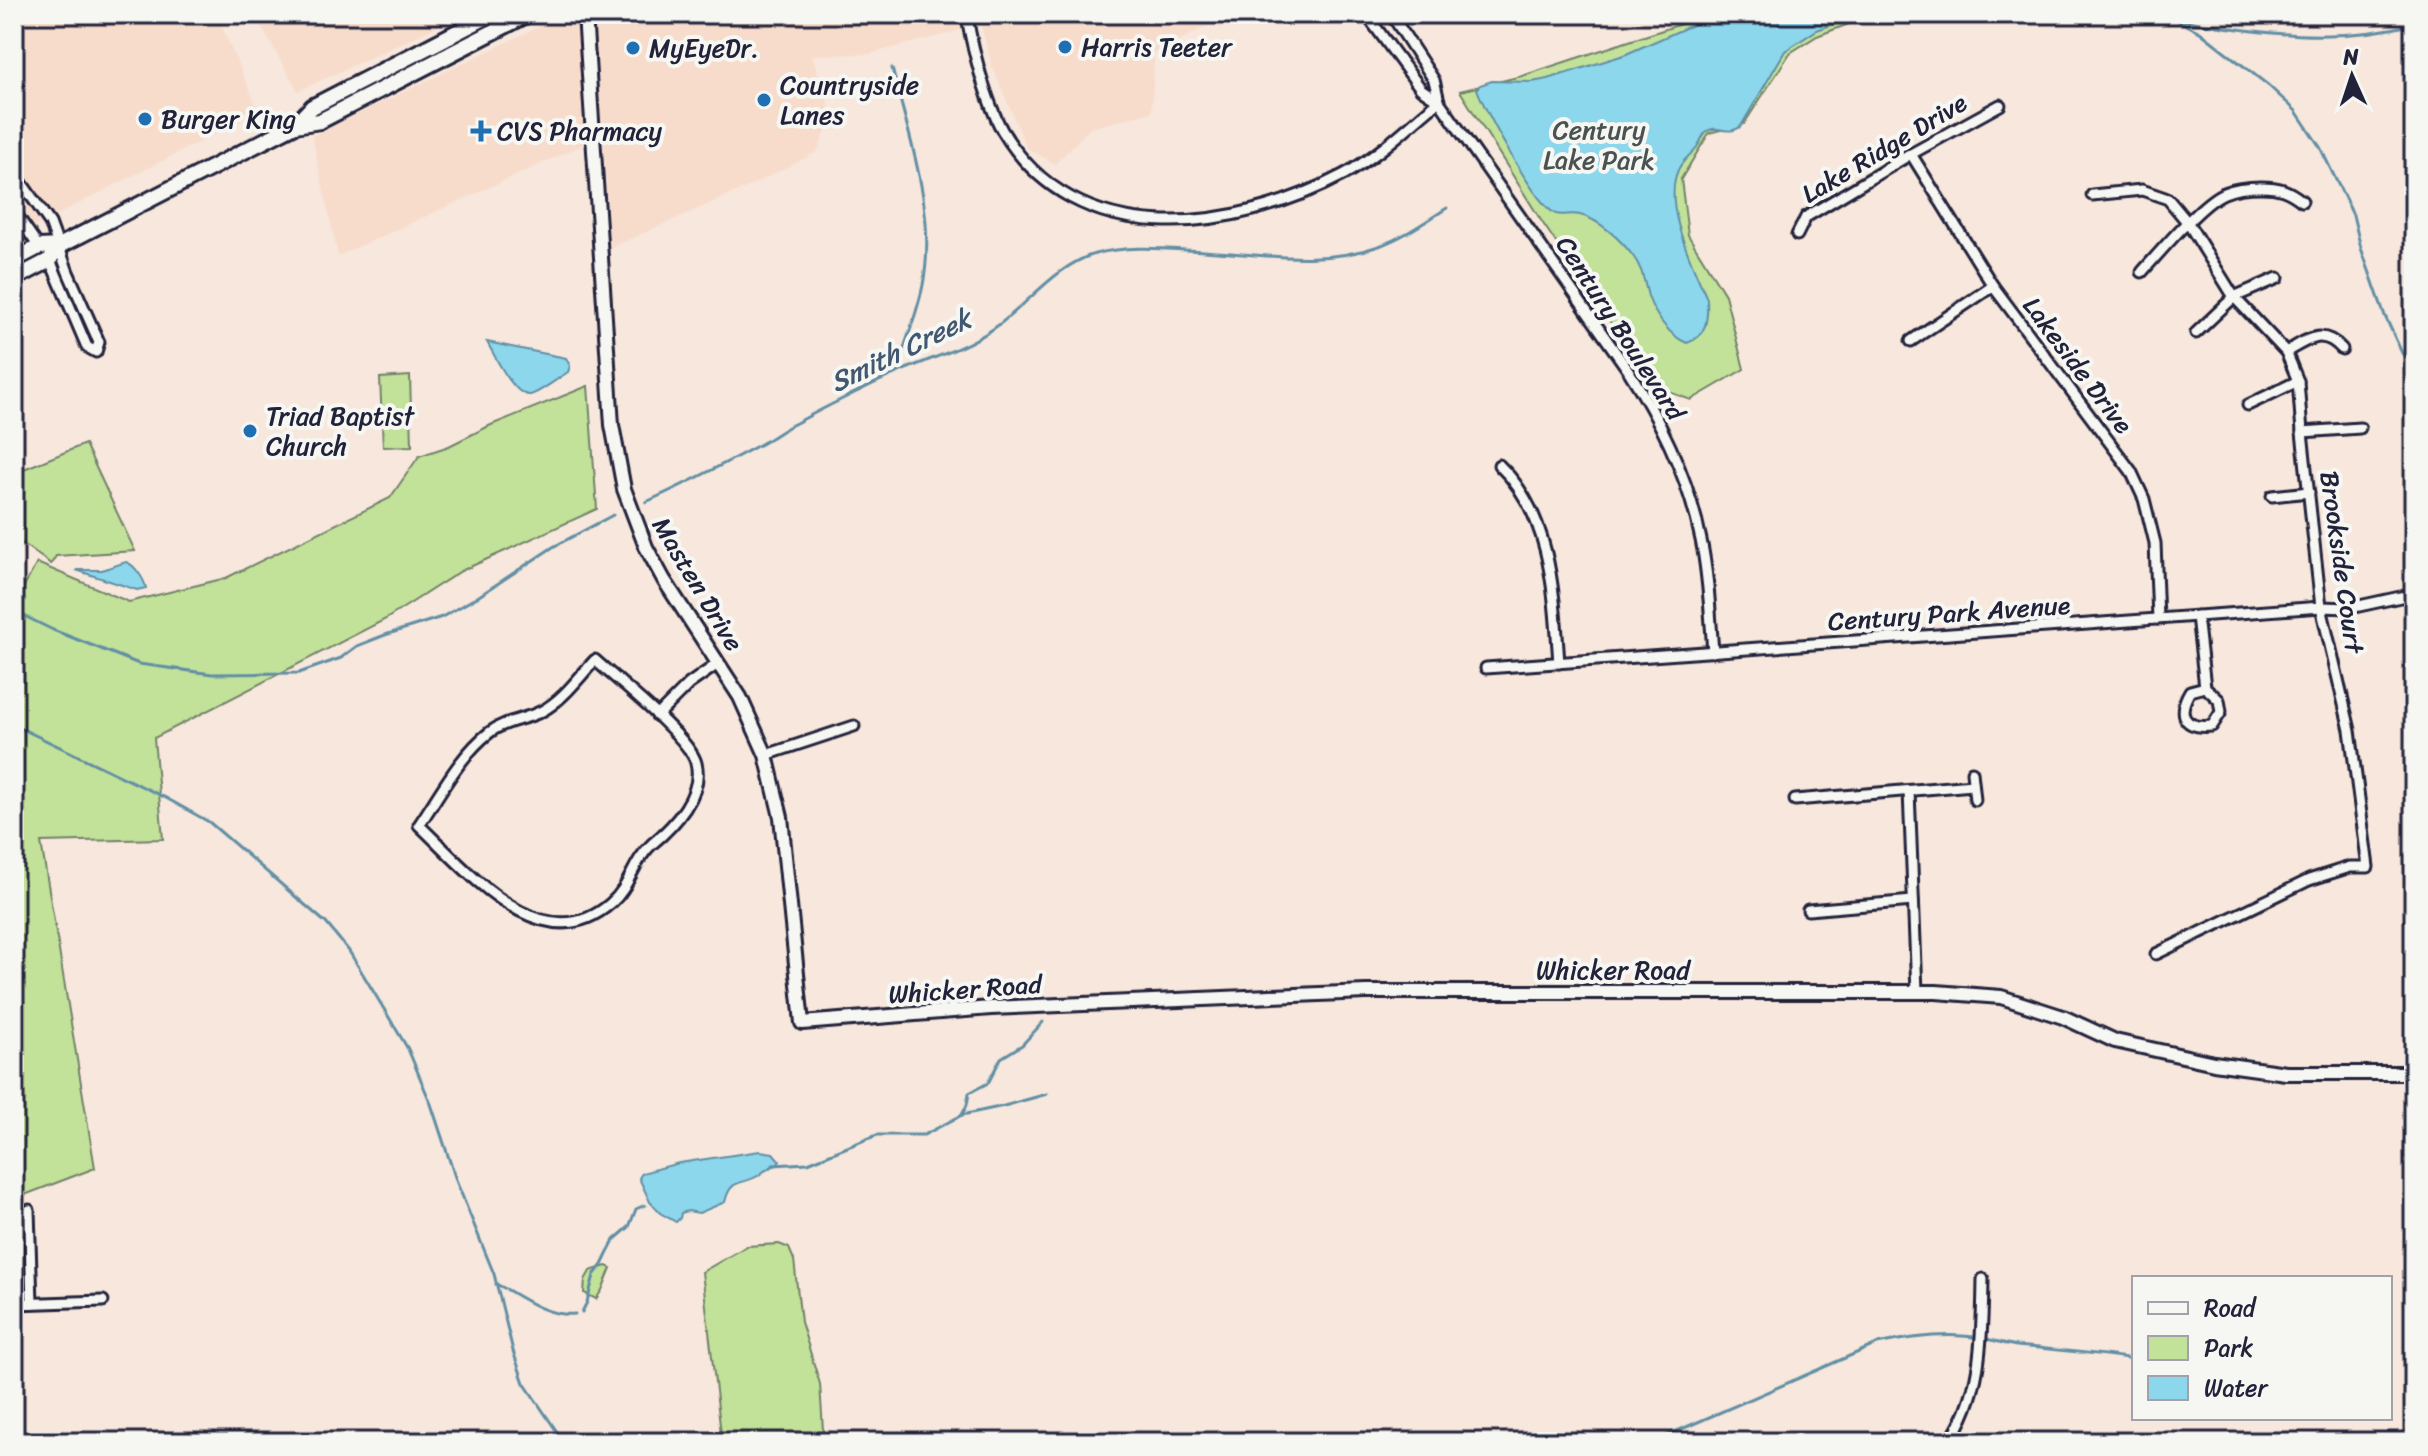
<svg xmlns="http://www.w3.org/2000/svg" width="2428" height="1456" font-family="Sriracha,sans-serif">
	<rect width="100%" height="100%" fill="#f7e7dc"/>
	<filter id="ink" filterUnits="userSpaceOnUse"><feTurbulence type="fractalNoise" baseFrequency=".0125" numOctaves="2"/><feDisplacementMap in="SourceGraphic" scale="16" xChannelSelector="R" yChannelSelector="G"/><feConvolveMatrix kernelMatrix="1 2 1 2 8 2 1 2 1" color-interpolation-filters="sRGB"/></filter>
	<g filter="url(#ink)">
		<g fill="#f7dccc">
			<polygon points="14,14 216,14 259,111 14,237"/>
			<polygon points="254,14 464,14 298,91"/>
			<polygon points="565,14 1231,14 1154,53 1152,112 1090,128 1055,164 1027,148 992,66 981,25 869,54 812,55 832,116 817,152 756,183 610,248 603,136 338,256 312,136"/>
		</g>
		<g fill="#c2e199" stroke="#72826a" stroke-width="2">
			<polygon points="1703,14 1875,14 1817,36 1790,53 1744,124 1709,133 1681,179 1688,235 1725,295 1744,369 1691,400 1666,391 1623,341 1542,222 1460,91 1522,76 1678,25"/>
			<polygon points="410,376 412,446 383,447 380,378"/>
			<polygon points="588,386 597,509 461,571 386,619 154,738 163,839 41,842 95,1168 14,1199 14,604 37,563 129,602 226,578 390,498 419,456 449,446 491,425"/>
			<polygon points="85,444 135,551 56,556 51,564 19,541 14,534 14,473"/>
			<polygon points="779,1244 789,1248 794,1260 801,1322 820,1384 823,1430 813,1442 722,1442 702,1272 747,1246"/>
			<polygon points="606,1266 611,1268 602,1290 596,1299 584,1293 585,1280 590,1271"/>
		</g>
		<g fill="#8cd7ec" stroke="#628fa5" stroke-width="2">
			<path d="M1717 14H1862L1817 30 1785 51 1741 126C1729 137 1718 124 1707 131 1702 135 1701 142 1697 147 1691 155 1682 160 1678 170 1662 206 1693 265 1707 299 1708 318 1707 337 1687 343 1669 336 1654 314 1648 296 1644 282 1643 269 1633 256 1622 241 1599 219 1580 215 1572 213 1563 216 1556 214 1536 206 1485 111 1477 89L1480 85 1492 81 1532 82 1548 79 1624 55Z"/>
			<path d="M487 342 566 358 570 366 568 372C560 377 538 394 530 395 514 397 494 354 487 342Z"/>
			<path d="M126 562C135 565 144 579 146 588L137 590 76 570H102Z"/>
			<path d="M760 1151 773 1153 780 1161 777 1165C768 1167 766 1170 759 1175 744 1186 731 1176 725 1202L699 1213 688 1211 681 1213 680 1218 676 1222 660 1213 650 1202 639 1178 642 1173 679 1163Z"/>
		</g>
		<g fill="none" stroke-linecap="round" stroke-linejoin="round">
			<g stroke="#628fa5" stroke-width="3">
				<polyline points="2143,14 2174,19"/>
				<polyline points="2175,19 2200,32 2269,86 2296,111 2320,147 2353,215 2361,248 2385,316 2402,353 2414,372"/>
				<path d="M2182 20C2259 34 2337 44 2414 24"/>
				<path d="M892 68C909 138 937 212 923 285 917 315 905 344 895 373"/>
				<path d="M646 502C684 485 722 465 759 445 772 438 783 429 796 423 822 409 850 395 877 382 914 363 958 353 993 329 1027 306 1054 266 1095 254 1125 246 1155 248 1186 250 1248 252 1317 268 1379 246 1404 237 1425 222 1447 208"/>
				<polyline points="14,611 53,630 139,664 212,674 299,673 341,658 357,646 385,635 442,617 479,596 553,547 613,515"/>
				<polyline points="14,725 166,798 209,822 326,923 349,951 408,1049 431,1104 457,1183 494,1274 513,1351 524,1383 564,1442"/>
				<polyline points="962,1115 1004,1106 1047,1094"/>
				<polyline points="773,1165 808,1163 877,1135 924,1135 962,1115 967,1105 969,1093 988,1083 1001,1058 1022,1045 1043,1022"/>
				<path d="M496 1284C522 1296 544 1317 575 1314"/>
				<polyline points="582,1312 587,1302 594,1275 602,1265 614,1240 629,1227 636,1209 645,1205"/>
				<path d="M1643 1442 1668 1435 1877 1344C1910 1337 1947 1332 1981 1338 1993 1340 2005 1344 2017 1346 2056 1350 2095 1353 2134 1359"/>
			</g>
			<defs>
				<g id="street">
					<path d="M967 14C969 34 975 54 980 73 986 93 992 112 1002 130 1075 254 1233 233 1343 175 1379 156 1408 126 1439 101"/>
					<path d="M1366 14 1421 89 1439 101 1628 370C1662 423 1689 479 1701 540 1709 577 1710 615 1713 652"/>
					<polyline points="1391,14 1434,80 1439,101"/>
					<polyline points="1911,154 1993,286 2131,471 2144,499 2155,543 2158,619"/>
					<polyline points="14,172 50,223 68,272 99,342 96,352 87,347 50,260"/>
					<polyline points="2092,195 2142,190 2168,199 2188,223 2234,297 2286,352 2298,381 2302,432 2321,607 2350,730 2368,867 2350,867 2309,880 2156,954"/>
					<polyline points="14,211 39,247"/>
					<polyline points="1797,235 1806,217 1911,154 2000,105"/>
					<path d="M2142 272C2160 252 2202 202 2224 193 2236 188 2249 187 2261 187 2279 187 2288 190 2302 201"/>
					<polyline points="2196,333 2234,297 2278,278"/>
					<polyline points="1911,341 1993,286"/>
					<path d="M2286 352C2307 340 2322 327 2342 349"/>
					<polyline points="2248,405 2298,381"/>
					<polyline points="2302,432 2360,428"/>
					<path d="M1499 465C1552 515 1554 595 1559 663"/>
					<polyline points="2272,496 2309,492"/>
					<path d="M2197 616 2205 687 2219 700 2221 712 2212 726C2184 729 2176 715 2190 691L2205 687"/>
					<path d="M595 660C617 680 690 738 696 763 704 794 674 826 652 844 633 861 630 887 611 903 542 964 466 869 419 825 440 794 460 755 490 732 506 720 525 720 542 711 563 700 579 677 595 660Z"/>
					<polyline points="1486,668 2321,607 2350,608 2414,594"/>
					<polyline points="657,716 689,684 719,663"/>
					<polyline points="766,755 854,726"/>
					<polyline points="1972,772 1975,800"/>
					<polyline points="1909,791 1917,992"/>
					<polyline points="1795,800 1973,785"/>
					<polyline points="1808,910 1913,901"/>
					<polyline points="29,1210 32,1303"/>
					<polyline points="14,1304 103,1301"/>
					<path d="M1949 1442C1983 1394 1982 1335 1983 1279"/>
				</g>
				<polyline id="secondary" points="585,14 612,425 624,489 646,547 664,580 740,697 766,755 781,817 802,1023 991,1008 1366,992 1936,992 2001,997 2063,1017 2115,1041 2214,1063 2286,1073 2414,1073"/>
				<g id="primary">
					<polyline points="295,125 320,121 528,14"/>
					<polyline points="14,260 39,247 59,246 295,125 312,107 492,14"/>
					<polyline points="14,279 50,260 59,246"/>
				</g>
			</defs>
			<use href="#street" stroke="#22223b" stroke-width="15"/>
			<use href="#secondary" stroke="#22223b" stroke-width="18"/>
			<use href="#primary" stroke="#22223b" stroke-width="20"/>
			<use href="#street" stroke="#f6f6f2" stroke-width="9"/>
			<use href="#secondary" stroke="#f6f6f2" stroke-width="12"/>
			<use href="#primary" stroke="#f6f6f2" stroke-width="14"/>
		</g>
	</g>
	<g fill="#1f6fb2" stroke="#f6f6f2" stroke-width="3">
		<circle cx="1065" cy="47" r="8"/>
		<circle cx="633" cy="48" r="8"/>
		<circle cx="764" cy="100" r="8"/>
		<circle cx="145" cy="119" r="8"/>
		<path d="M477 119h8v8h8v8h-8v8h-8v-8h-8v-8h8z"/>
		<circle cx="250" cy="431" r="8"/>
	</g>
	<g text-anchor="middle" stroke-width="8" stroke-linejoin="round" paint-order="stroke">
		<g font-size="26" fill="#22223b" stroke="#f6f6f2" text-anchor="start">
			<text x="1081" y="56">Harris Teeter</text>
			<text x="649" y="57">MyEyeDr.</text>
			<text x="780" y="94">Countryside<tspan x="780" dy="30">Lanes</tspan></text>
			<text x="161" y="128">Burger King</text>
			<text x="497" y="140">CVS Pharmacy</text>
			<text x="266" y="425">Triad Baptist<tspan x="266" dy="30">Church</tspan></text>
		</g>
		<g font-size="26" fill="#4a5252" stroke="#f6f6f2">
			<text x="1599" y="139">Century<tspan x="1599" dy="30">Lake Park</tspan></text>
		</g>
		<g font-size="26" fill="#22223b" stroke="#f6f6f2">
			<text transform="translate(1884 148) rotate(-31)" y="9">Lake Ridge Drive</text>
			<text transform="translate(1621 328) rotate(57)" y="9">Century Boulevard</text>
			<text transform="translate(2078 365) rotate(53)" y="9">Lakeside Drive</text>
			<text transform="translate(2342 562) rotate(82)" y="9">Brookside Court</text>
			<text transform="translate(698 584) rotate(59)" y="9">Masten Drive</text>
			<text transform="translate(1949 613) rotate(-4)" y="9">Century Park Avenue</text>
			<text x="1613" y="979">Whicker Road</text>
			<text transform="translate(965 989) rotate(-4)" y="9">Whicker Road</text>
		</g>
		<g font-size="28" font-style="italic" fill="#425870" stroke="#f6f6f2">
			<text transform="translate(900 350) rotate(-26)" y="10">Smith Creek</text>
		</g>
	</g>
	<rect width="2428" height="1456" fill="none" stroke="#f6f6f2" stroke-width="48"/>
	<rect x="24" y="24" width="2380" height="1408" fill="none" stroke="#22223b" stroke-width="3" filter="url(#ink)"/>
	<rect x="2132" y="1276" width="260" height="144" fill="#f6f6f2" stroke="#a1a1a9" stroke-width="2"/>
	<rect x="2148" y="1302" width="40" height="12" fill="#f6f6f2" stroke="#a1a1a9" stroke-width="2"/>
	<text x="2204" y="1316" font-size="24" fill="#22223b">Road</text>
	<rect x="2148" y="1336" width="40" height="24" fill="#c2e199" stroke="#a1a1a9" stroke-width="2"/>
	<text x="2204" y="1356" font-size="24" fill="#22223b">Park</text>
	<rect x="2148" y="1376" width="40" height="24" fill="#8cd7ec" stroke="#a1a1a9" stroke-width="2"/>
	<text x="2204" y="1396" font-size="24" fill="#22223b">Water</text>
	<g transform="translate(2352 76) rotate(357)" stroke="#f6f6f2" stroke-width="6" paint-order="stroke">
	<path d="M0-6L14 30L0 20L-14 30Z" fill="#22223b"/>
	<text y="-12" font-size="22" font-weight="bold" text-anchor="middle" fill="#22223b">N</text>
	</g>
</svg>
